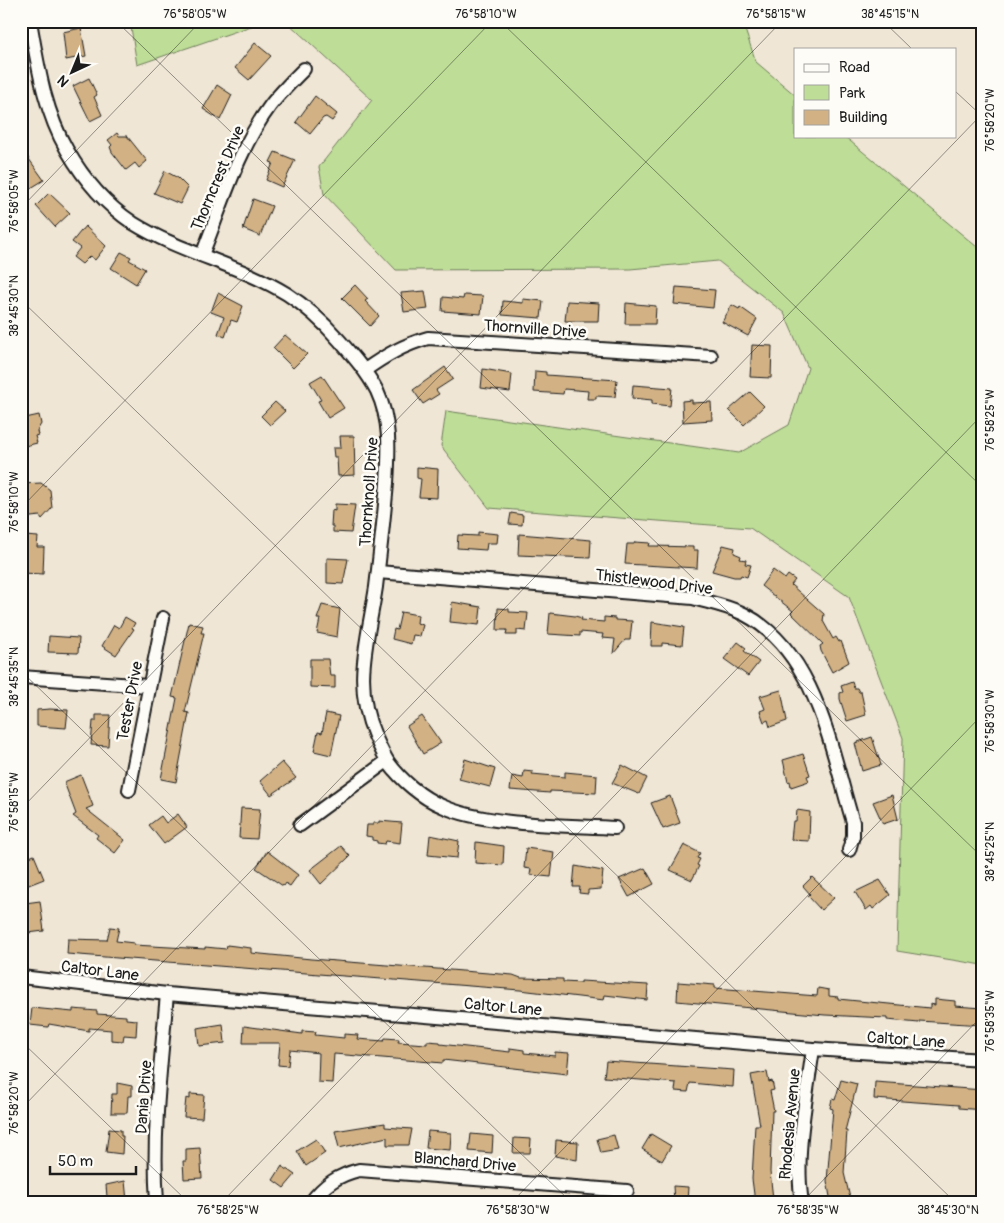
<svg xmlns="http://www.w3.org/2000/svg" width="1004" height="1223" font-family="Pangolin,sans-serif">
	<rect width="100%" height="100%" fill="#f0e6d5"/>
	<filter id="ink" filterUnits="userSpaceOnUse"><feTurbulence type="fractalNoise" baseFrequency=".02" numOctaves="2"/><feDisplacementMap in="SourceGraphic" scale="10" xChannelSelector="R" yChannelSelector="G"/><feConvolveMatrix kernelMatrix="1 2 1 2 8 2 1 2 1" color-interpolation-filters="sRGB"/></filter>
	<g filter="url(#ink)">
		<g fill="#bede97" stroke="#6d7d5a">
			<polygon points="130,21 266,21 137,65"/>
			<polygon points="286,21 742,21 756,62 795,95 795,136 844,136 983,252 983,965 897,951 903,738 849,597 750,528 489,508 441,446 446,411 739,453 789,425 808,368 784,313 718,261 630,269 396,270 324,194 319,167 372,100"/>
		</g>
		<g fill="#d2b285" stroke="#1c1c1c">
			<polygon points="81,28 86,56 66,60 63,32"/>
			<polygon points="255,43 271,56 249,80 235,68"/>
			<polygon points="89,78 97,95 94,97 102,115 90,121 73,86"/>
			<polygon points="217,85 232,95 220,120 203,109"/>
			<polygon points="315,96 337,114 332,121 326,117 323,118 310,134 296,122"/>
			<polygon points="117,133 119,136 127,136 147,161 139,168 135,163 126,170 112,152 110,147 112,145 108,140"/>
			<polygon points="21,148 44,180 26,191 21,183"/>
			<polygon points="275,152 295,160 282,187 266,180 273,163 270,162"/>
			<polygon points="165,171 178,178 188,188 180,204 154,193"/>
			<polygon points="49,193 70,213 55,227 36,206"/>
			<polygon points="253,199 272,206 260,236 243,229"/>
			<polygon points="85,226 106,246 95,260 90,256 82,264 73,257 80,248 72,242"/>
			<polygon points="121,252 131,257 129,260 145,269 136,284 111,268"/>
			<polygon points="355,285 368,299 365,301 379,316 370,326 342,298"/>
			<polygon points="676,287 715,290 713,308 674,304"/>
			<polygon points="425,291 428,309 404,312 401,293"/>
			<polygon points="218,293 243,306 237,322 231,320 225,337 218,334 224,317 211,312"/>
			<polygon points="464,295 483,296 481,314 442,311 443,297 463,299"/>
			<polygon points="523,299 543,301 541,318 502,315 503,301 523,303"/>
			<polygon points="567,301 599,303 598,321 565,321"/>
			<polygon points="626,303 656,306 655,324 625,324"/>
			<polygon points="732,305 739,309 740,307 757,319 748,336 722,322"/>
			<polygon points="285,335 307,354 293,368 273,348"/>
			<polygon points="752,345 772,346 771,378 750,377"/>
			<polygon points="445,367 453,379 436,390 439,394 423,404 413,390"/>
			<polygon points="483,369 512,374 510,392 481,388"/>
			<polygon points="535,371 546,372 546,375 617,380 615,397 596,396 596,399 587,399 588,391 564,389 563,394 534,392"/>
			<polygon points="322,375 344,408 328,418 318,401 321,400 310,382"/>
			<polygon points="633,385 672,388 670,406 652,404 652,400 632,398"/>
			<polygon points="750,392 764,406 744,425 729,410"/>
			<polygon points="692,400 692,403 711,402 712,420 683,422 682,401"/>
			<polygon points="275,402 285,411 270,425 261,416"/>
			<polygon points="39,415 41,424 37,431 38,435 35,436 37,443 21,447 21,419"/>
			<polygon points="340,436 354,436 355,475 338,476 337,457 334,457 333,448 341,448"/>
			<polygon points="417,467 438,469 437,498 419,497 421,479 417,478"/>
			<polygon points="41,483 50,490 52,508 42,519 40,516 22,518 21,484"/>
			<polygon points="335,504 355,505 351,533 333,532 333,526 331,526 332,510 335,511"/>
			<polygon points="511,513 523,515 522,525 509,524"/>
			<polygon points="478,532 498,534 497,543 487,543 486,550 457,548 458,535 478,536"/>
			<polygon points="519,534 591,540 590,558 518,555"/>
			<polygon points="25,536 38,537 37,547 44,547 43,574 22,573"/>
			<polygon points="635,542 650,543 649,546 655,546 693,547 693,550 698,550 697,568 625,564 627,544 634,544"/>
			<polygon points="723,545 735,548 734,553 741,556 740,559 746,560 745,564 751,565 747,577 741,575 740,577 734,577 712,571"/>
			<polygon points="327,558 348,559 343,584 327,583"/>
			<polygon points="773,570 785,579 788,575 795,580 791,585 824,614 823,621 833,639 836,637 839,642 841,641 849,662 832,672 821,651 820,646 823,644 791,613 793,611 761,586"/>
			<polygon points="452,602 481,607 479,625 450,622"/>
			<polygon points="322,605 340,609 337,637 317,633 320,619 317,619"/>
			<polygon points="498,608 509,609 509,612 528,613 526,631 517,630 517,635 506,635 507,630 497,630"/>
			<polygon points="401,612 418,615 417,623 423,625 420,636 413,635 411,644 392,639 394,629 397,630"/>
			<polygon points="550,613 575,616 582,618 581,620 604,622 604,617 615,618 615,620 632,621 630,640 625,640 613,654 615,639 602,638 603,634 580,632 580,636 548,634"/>
			<polygon points="125,617 135,623 132,628 134,629 116,655 102,646 114,625 119,628"/>
			<polygon points="652,622 684,627 682,645 662,643 662,646 651,646"/>
			<polygon points="189,623 203,626 201,633 204,633 185,712 189,713 176,782 161,779 177,698 172,697"/>
			<polygon points="49,636 79,638 78,653 48,652"/>
			<polygon points="738,642 746,648 744,651 759,662 748,676 724,659"/>
			<polygon points="310,659 328,659 330,676 335,676 335,688 310,687"/>
			<polygon points="852,682 854,688 857,688 859,692 861,692 866,715 847,721 840,699 840,693 843,692 841,686"/>
			<polygon points="781,690 787,721 770,727 768,720 764,722 760,711 765,709 760,696"/>
			<polygon points="50,709 68,710 66,728 37,726 37,710"/>
			<polygon points="326,713 339,716 331,755 314,751 318,732 322,733"/>
			<polygon points="96,715 110,715 108,746 91,745 93,721 96,721"/>
			<polygon points="422,716 441,743 423,754 407,726"/>
			<polygon points="872,737 881,765 862,771 855,743"/>
			<polygon points="803,754 810,775 807,776 809,781 791,787 790,781 788,782 783,760"/>
			<polygon points="465,759 495,769 490,787 459,779"/>
			<polygon points="282,762 296,778 271,795 260,781"/>
			<polygon points="622,765 647,778 639,794 612,783"/>
			<polygon points="524,771 533,772 532,774 565,777 565,772 597,775 596,793 550,791 550,793 510,790 512,776 523,778"/>
			<polygon points="81,775 93,806 86,809 125,840 115,853 96,838 98,835 73,816 76,814 64,782"/>
			<polygon points="892,795 898,819 883,824 873,802"/>
			<polygon points="670,796 680,823 663,829 651,803"/>
			<polygon points="241,808 260,809 257,839 239,838"/>
			<polygon points="797,810 810,812 809,841 791,840 793,821 796,821"/>
			<polygon points="178,814 187,827 164,844 149,825 161,816 166,823"/>
			<polygon points="379,821 402,823 400,843 386,841 385,844 377,843 377,841 372,840 372,837 366,836 367,825 373,825 373,823 379,823"/>
			<polygon points="430,835 459,841 457,858 428,855"/>
			<polygon points="476,842 504,846 503,865 475,863"/>
			<polygon points="684,845 700,853 697,858 700,859 697,865 699,866 692,880 670,870"/>
			<polygon points="341,846 350,856 321,884 310,870"/>
			<polygon points="526,848 554,852 551,877 530,875 531,869 524,868"/>
			<polygon points="267,851 298,875 290,886 285,883 283,886 256,868"/>
			<polygon points="34,855 44,879 21,888 21,861"/>
			<polygon points="575,866 603,871 601,889 588,890 588,894 579,893 580,887 573,887"/>
			<polygon points="645,868 654,884 629,897 619,879"/>
			<polygon points="812,877 834,898 821,910 808,896 810,894 803,886"/>
			<polygon points="880,880 890,895 873,909 871,906 866,910 855,892"/>
			<polygon points="40,901 44,931 28,933 25,903"/>
			<polygon points="110,927 119,928 116,941 134,943 134,945 205,949 205,947 226,949 227,945 251,948 251,953 311,959 513,975 521,978 563,979 563,982 581,983 581,981 648,985 647,1000 605,995 604,1000 520,990 67,954 68,939 107,940"/>
			<polygon points="678,982 715,985 715,988 817,996 818,988 829,990 829,996 838,997 838,999 930,1008 930,1004 935,1005 935,999 955,1001 955,1006 983,1008 983,1025 919,1021 919,1023 887,1020 887,1018 825,1015 677,1001"/>
			<polygon points="32,1008 73,1012 73,1009 97,1011 97,1014 126,1016 126,1019 137,1020 136,1036 124,1035 123,1041 111,1040 111,1030 89,1028 89,1031 49,1024 48,1027 30,1025"/>
			<polygon points="223,1024 225,1043 199,1046 197,1028"/>
			<polygon points="244,1026 302,1034 302,1031 316,1032 315,1035 344,1038 344,1034 358,1035 357,1039 384,1041 385,1038 399,1039 398,1042 427,1044 427,1041 440,1042 440,1044 510,1052 510,1048 524,1050 524,1053 555,1056 555,1052 569,1053 567,1074 443,1060 443,1063 334,1054 332,1083 318,1082 319,1053 290,1050 288,1066 278,1065 280,1043 243,1043"/>
			<polygon points="606,1061 734,1070 733,1087 690,1083 688,1092 675,1091 676,1083 604,1077"/>
			<polygon points="767,1072 769,1082 772,1081 774,1090 770,1091 774,1111 772,1111 770,1172 773,1199 772,1202 755,1202 752,1179 755,1125 760,1125 751,1075"/>
			<polygon points="841,1080 857,1084 845,1131 847,1131 844,1173 851,1202 831,1202 827,1181 833,1109 830,1108 832,1099 835,1100"/>
			<polygon points="875,1082 983,1090 983,1110 959,1108 959,1105 874,1099"/>
			<polygon points="117,1083 132,1086 132,1096 128,1096 127,1113 111,1113 112,1094 117,1094"/>
			<polygon points="190,1094 204,1095 202,1118 184,1117 186,1098 190,1099"/>
			<polygon points="385,1123 385,1127 412,1129 409,1145 387,1145 387,1137 339,1148 335,1131"/>
			<polygon points="109,1129 121,1130 121,1136 123,1136 122,1154 106,1152"/>
			<polygon points="428,1131 451,1133 450,1150 426,1148"/>
			<polygon points="471,1134 493,1136 492,1153 469,1151"/>
			<polygon points="651,1134 671,1146 662,1161 642,1149"/>
			<polygon points="614,1135 618,1150 601,1153 597,1139"/>
			<polygon points="514,1138 531,1139 530,1153 513,1153"/>
			<polygon points="316,1139 325,1153 306,1166 297,1151"/>
			<polygon points="556,1140 578,1142 577,1160 555,1156"/>
			<polygon points="200,1148 202,1178 184,1179 183,1161 186,1161 186,1149"/>
			<polygon points="282,1166 295,1175 284,1188 273,1180"/>
			<polygon points="125,1181 127,1201 111,1202 110,1197 107,1197 106,1185"/>
			<polygon points="673,1186 688,1187 687,1202 674,1202"/>
		</g>
		<g fill="none" stroke-linecap="round" stroke-linejoin="round">
			<defs>
				<g id="street">
					<path d="M30 21C38 66 44 110 67 150 83 178 106 205 133 223 181 253 238 264 287 294 306 306 324 323 339 340 353 356 367 372 377 391 391 421 389 451 387 483 384 518 380 553 376 587 368 640 352 684 375 736 379 745 383 754 388 762 401 780 422 798 442 806 485 826 566 825 615 828"/>
					<path d="M202 255C222 205 238 149 270 106 280 93 292 81 304 69"/>
					<path d="M365 370C385 356 403 345 428 338L711 356"/>
					<path d="M378 572 693 598C711 603 728 606 744 614 817 652 831 751 853 822V836L849 850"/>
					<polyline points="21,677 148,686"/>
					<polyline points="129,790 163,618"/>
					<polyline points="300,825 387,761"/>
					<polyline points="21,977 167,994 813,1049 983,1060"/>
					<path d="M157 1202C152 1133 161 1063 167 994"/>
					<path d="M311 1202C324 1185 338 1175 359 1170L627 1191"/>
					<path d="M802 1202C794 1157 807 1094 813 1049"/>
				</g>
			</defs>
			<use href="#street" stroke="#1c1c1c" stroke-width="16"/>
			<use href="#street" stroke="#fdfcf7" stroke-width="12"/>
		</g>
	</g>
	<path fill="none" stroke="#1c1c1c" stroke-width="1" stroke-opacity="0.45" d="M116 21 983 858M500 21 983 488M883 21 912 49M955 91 983 117M21 208 201 21M21 300 955 1202M21 508 492 21M21 671 571 1202M21 809 782 21M21 1041 188 1202M21 1109 983 113M222 1202 983 414M512 1202 983 714M802 1202 983 1015"/>
	<g text-anchor="middle" stroke-width="5" stroke-linejoin="round" paint-order="stroke">
		<g font-size="16" fill="#1c1c1c" stroke="#fdfcf7">
			<text transform="translate(217 178) rotate(-67)" y="6">Thorncrest Drive</text>
			<text transform="translate(535 328) rotate(4)" y="6">Thornville Drive</text>
			<text transform="translate(368 492) rotate(-86)" y="6">Thornknoll Drive</text>
			<text transform="translate(654 581) rotate(7)" y="6">Thistlewood Drive</text>
			<text transform="translate(129 701) rotate(-79)" y="6">Tester Drive</text>
			<text transform="translate(100 970) rotate(7)" y="6">Caltor Lane</text>
			<text transform="translate(503 1006) rotate(5)" y="6">Caltor Lane</text>
			<text transform="translate(906 1039) rotate(4)" y="6">Caltor Lane</text>
			<text transform="translate(143 1097) rotate(-86)" y="6">Dania Drive</text>
			<text transform="translate(789 1124) rotate(-85)" y="6">Rhodesia Avenue</text>
			<text transform="translate(465 1161) rotate(5)" y="6">Blanchard Drive</text>
		</g>
	</g>
	<rect width="1004" height="1223" fill="none" stroke="#fdfcf7" stroke-width="55"/>
	<rect x="794" y="48" width="162" height="90" fill="#fdfcf7" stroke="#a3a29f"/>
	<rect x="804" y="64" width="25" height="8" fill="#fdfcf7" stroke="#a3a29f"/>
	<text x="839" y="72" font-size="15" fill="#1c1c1c">Road</text>
	<rect x="804" y="85" width="25" height="15" fill="#bede97" stroke="#a3a29f"/>
	<text x="839" y="98" font-size="15" fill="#1c1c1c">Park</text>
	<rect x="804" y="110" width="25" height="15" fill="#d2b285" stroke="#a3a29f"/>
	<text x="839" y="122" font-size="15" fill="#1c1c1c">Building</text>
	<g transform="translate(72 72) rotate(224)" stroke="#fdfcf7" stroke-width="4" paint-order="stroke">
	<path d="M0-4L9 19L0 12L-9 19Z" fill="#1c1c1c"/>
	<text y="-8" font-size="14" font-weight="bold" text-anchor="middle" fill="#1c1c1c">N</text>
	</g>
	<path d="M50 1166v8h86v-8" fill="none" stroke="#1c1c1c" stroke-width="2.5"/>
	<text x="58" y="1166" font-size="15" fill="#1c1c1c" stroke="#fdfcf7" stroke-width="4" paint-order="stroke">50 m</text>
	<rect x="28" y="28" width="948" height="1168" fill="none" stroke="#1c1c1c" stroke-width="2"/>
	<g font-size="12" text-anchor="middle" fill="#1c1c1c">
		<text x="195" y="18">76°58'05"W</text>
		<text x="486" y="18">76°58'10"W</text>
		<text x="776" y="18">76°58'15"W</text>
		<text x="890" y="18">38°45'15"N</text>
		<text transform="translate(990 120) rotate(-90)" y="4">76°58'20"W</text>
		<text transform="translate(14 201) rotate(-90)" y="4">76°58'05"W</text>
		<text transform="translate(14 306) rotate(-90)" y="4">38°45'30"N</text>
		<text transform="translate(990 420) rotate(-90)" y="4">76°58'25"W</text>
		<text transform="translate(14 502) rotate(-90)" y="4">76°58'10"W</text>
		<text transform="translate(14 677) rotate(-90)" y="4">38°45'35"N</text>
		<text transform="translate(990 721) rotate(-90)" y="4">76°58'30"W</text>
		<text transform="translate(14 802) rotate(-90)" y="4">76°58'15"W</text>
		<text transform="translate(990 852) rotate(-90)" y="4">38°45'25"N</text>
		<text transform="translate(990 1021) rotate(-90)" y="4">76°58'35"W</text>
		<text transform="translate(14 1103) rotate(-90)" y="4">76°58'20"W</text>
		<text x="228" y="1214">76°58'25"W</text>
		<text x="518" y="1214">76°58'30"W</text>
		<text x="808" y="1214">76°58'35"W</text>
		<text x="948" y="1214">38°45'30"N</text>
	</g>
</svg>
